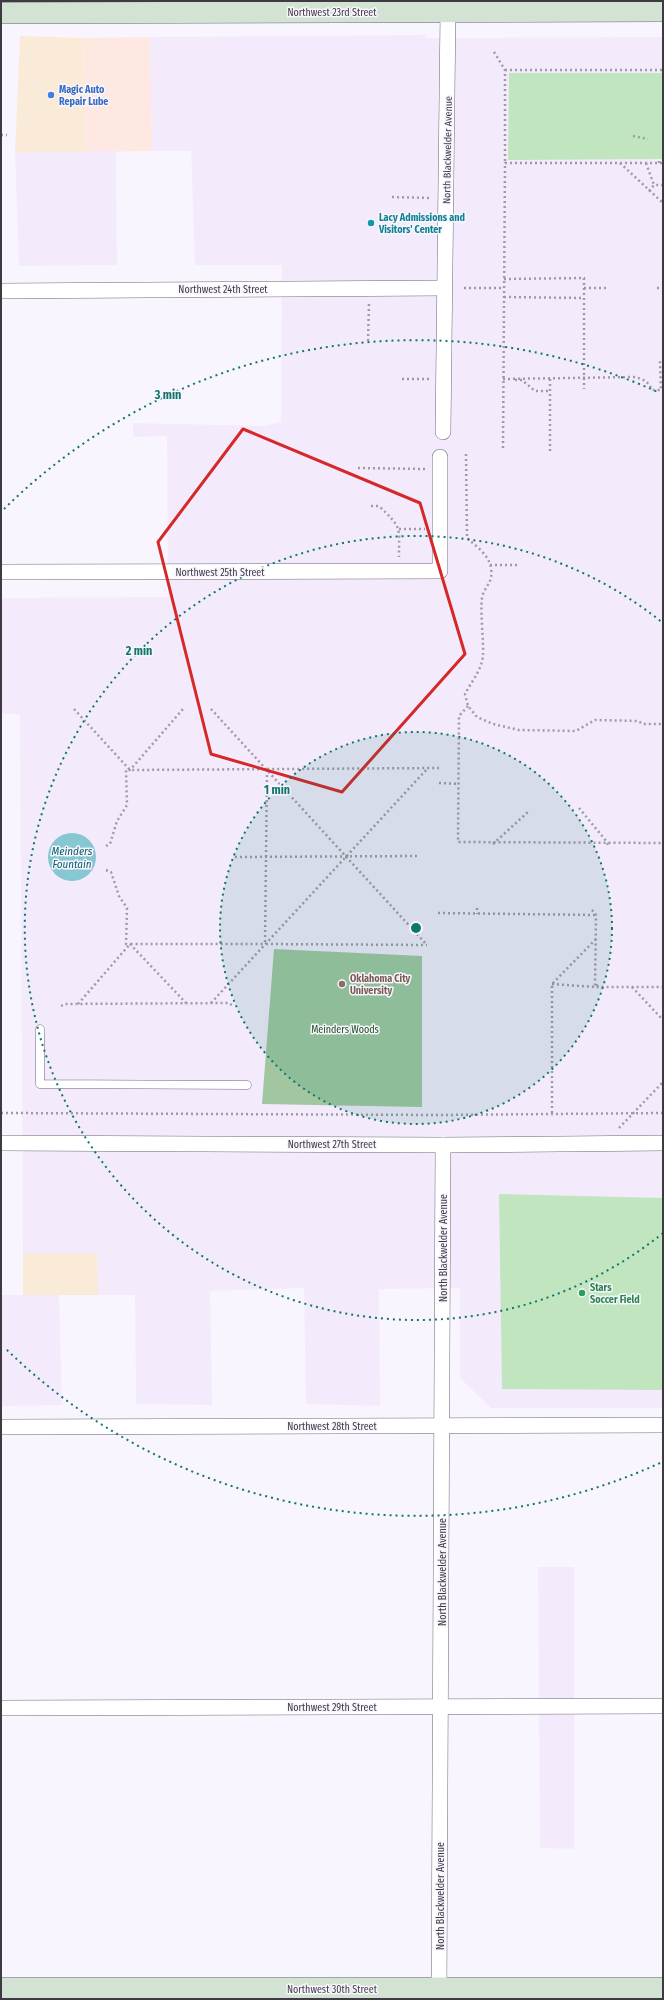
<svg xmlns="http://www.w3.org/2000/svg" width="664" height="2000" font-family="'Fira Sans Condensed',sans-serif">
	<rect width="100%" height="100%" fill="#f9f5fe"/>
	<g fill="#faebd8">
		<polygon points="20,36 83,38 85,152 15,153"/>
		<rect x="23" y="1254" width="75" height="41"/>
	</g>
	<polygon fill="#fde8e2" points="150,37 152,151 85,152 83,38"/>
	<g fill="#f3ebfc">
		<polygon points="425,35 425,38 663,37 663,1408 491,1408 460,1378 460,1288 379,1289 380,1406 306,1404 304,1288 210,1291 212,1405 136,1404 135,1295 98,1295 97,1254 23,1254 20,715 1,713 1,598 168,597 167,436 133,437 133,423 263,426 281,422 282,265 195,265 191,151 152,151 150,37"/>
		<polygon points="116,151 117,265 19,266 15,153"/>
		<polygon points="1,1295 59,1295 62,1405 1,1406"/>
		<polygon points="538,1567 574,1567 574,1849 540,1848"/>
	</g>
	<g fill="#c1e5bf">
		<polygon points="509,73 663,73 663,159 508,160"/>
		<polygon points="499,1194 663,1198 663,1390 502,1389"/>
	</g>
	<polygon fill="#a1c6a0" points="274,949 422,956 422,1107 262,1104"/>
	<circle fill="#87c7d1" cx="72" cy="857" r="24"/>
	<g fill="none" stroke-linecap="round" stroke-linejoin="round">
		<defs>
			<polyline id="lane" points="40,1029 40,1084 247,1085"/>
			<g id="street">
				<polyline points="1,291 444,288"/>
				<polyline points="443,432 448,11"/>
				<polyline points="1,572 440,571 440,457"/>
				<polyline points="1,1143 443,1145 663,1143"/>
				<polyline points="1,1427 663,1425"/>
				<polyline points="1,1708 663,1706"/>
				<polyline points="439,1999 443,1145"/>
			</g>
			<g id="secondary">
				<polyline points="1,13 663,11"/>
				<polyline points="1,1988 663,1988"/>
			</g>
		</defs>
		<use href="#lane" stroke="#6f6779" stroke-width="9"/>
		<use href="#street" stroke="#6f6779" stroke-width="16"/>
		<use href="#secondary" stroke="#6f6779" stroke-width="22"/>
		<g stroke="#9f9ba3" stroke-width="2.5" stroke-dasharray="2 3" stroke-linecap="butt">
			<polyline points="494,52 505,70 505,163"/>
			<polyline points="505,70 663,70"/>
			<polyline points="1,135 7,135"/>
			<polyline points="633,136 648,139"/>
			<polyline points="620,163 663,163"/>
			<polyline points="646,163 654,185"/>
			<polyline points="659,163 659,159"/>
			<polyline points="649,191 654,185 663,185"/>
			<polyline points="392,197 432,198"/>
			<polyline points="504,279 584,278 584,389"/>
			<polyline points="464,288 504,288"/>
			<polyline points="584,288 608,288"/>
			<polyline points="657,288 663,288"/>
			<polyline points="504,297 584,298"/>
			<polyline points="368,341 369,303"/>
			<polyline points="402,379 429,379"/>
			<path d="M503 379 634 377C643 379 648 381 652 390H661L660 361H663"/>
			<polyline points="515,380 522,380 535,391 549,391"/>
			<polyline points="503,448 505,163 620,163 663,203"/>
			<polyline points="550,451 550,377"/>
			<path d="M466 454 467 538C476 546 489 555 491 568 493 582 487 584 483 594 479 603 484 642 483 655 482 670 471 682 465 694L468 706 477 717 493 724 519 730 576 731 595 720 638 721 643 724H663"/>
			<polyline points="358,468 426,469"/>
			<path d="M371 506H379C402 528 399 526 399 557"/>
			<polyline points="399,529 425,529"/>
			<polyline points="490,565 519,565"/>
			<polyline points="468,706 459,716 458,842 663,843"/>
			<polyline points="74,709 130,770 439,768"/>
			<polyline points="211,709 426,944"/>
			<polyline points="267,770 265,944 427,945"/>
			<polyline points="439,783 459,784"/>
			<polyline points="579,808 607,842 608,845"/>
			<polyline points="493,844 529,811"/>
			<polyline points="106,846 110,844 117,821 127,805 126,770 130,770 183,709"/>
			<polyline points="235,857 420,856"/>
			<polyline points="106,870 111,872 119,896 127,908 126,944 130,944 186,1003"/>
			<polyline points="477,908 477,914"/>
			<polyline points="592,910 596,915 595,987 663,987"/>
			<polyline points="438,913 596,915"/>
			<polyline points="552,984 595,987 599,984"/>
			<polyline points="632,987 663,1020"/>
			<polyline points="211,1003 427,769"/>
			<polyline points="78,1004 130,944 264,944"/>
			<polyline points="61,1006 65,1004 229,1003 233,1006"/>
			<polyline points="1,1113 439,1115 663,1113"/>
			<polyline points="552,1113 552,984 596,939"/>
			<polyline points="619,1128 663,1082"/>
		</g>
		<use href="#lane" stroke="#fff" stroke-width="8"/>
		<use href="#street" stroke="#fff" stroke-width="15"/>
		<use href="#secondary" stroke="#d2e3d4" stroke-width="21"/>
	</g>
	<path fill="none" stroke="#d62828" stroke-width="3" stroke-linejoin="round" d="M243 429 420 503 465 654 342 792 211 754 158 542Z"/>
	<circle cx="416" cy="928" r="196" fill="#0f766e" fill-opacity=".12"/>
	<g fill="none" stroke="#0f766e" stroke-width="2" stroke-dasharray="2 4">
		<circle cx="416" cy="928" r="196"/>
		<path d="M663 1233A392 392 0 1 1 663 623"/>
		<path d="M660 1463A588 588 0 0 1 4 1347M4 509A588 588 0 0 1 660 393"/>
	</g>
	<circle fill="#3f7fe0" stroke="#f9f5fe" stroke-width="1.5" cx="51" cy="95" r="4"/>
	<circle fill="#0f9aa8" stroke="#f9f5fe" stroke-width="1.5" cx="371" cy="223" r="4"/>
	<circle fill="#8d6e63" stroke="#f9f5fe" stroke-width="1.5" cx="342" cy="984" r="4"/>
	<circle fill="#2e9e5b" stroke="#f9f5fe" stroke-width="1.5" cx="582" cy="1293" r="4"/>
	<g text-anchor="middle" stroke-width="3" stroke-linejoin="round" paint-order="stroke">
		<g font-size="10" fill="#3e3a42" stroke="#f9f5fe">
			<text x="332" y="16">Northwest 23rd Street</text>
			<text transform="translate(447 150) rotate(-89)" y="4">North Blackwelder Avenue</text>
			<text x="223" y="293">Northwest 24th Street</text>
			<text x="220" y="576">Northwest 25th Street</text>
			<text x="332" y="1148">Northwest 27th Street</text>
			<text transform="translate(443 1248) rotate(-90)" y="4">North Blackwelder Avenue</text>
			<text x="332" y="1430">Northwest 28th Street</text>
			<text transform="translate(442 1572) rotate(-90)" y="4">North Blackwelder Avenue</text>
			<text x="332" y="1711">Northwest 29th Street</text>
			<text transform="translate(440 1896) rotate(-90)" y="4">North Blackwelder Avenue</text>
			<text x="332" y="1993">Northwest 30th Street</text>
		</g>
		<g font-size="10" font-weight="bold" fill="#366cbe" stroke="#f9f5fe" text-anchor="start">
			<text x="59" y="93">Magic Auto<tspan x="59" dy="12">Repair Lube</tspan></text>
		</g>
		<g font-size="10" font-weight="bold" fill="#0d838f" stroke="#f9f5fe" text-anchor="start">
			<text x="379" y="221">Lacy Admissions and<tspan x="379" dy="12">Visitors' Center</tspan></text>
		</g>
		<g font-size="10" font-weight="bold" fill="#785e54" stroke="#f9f5fe" text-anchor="start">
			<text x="350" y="982">Oklahoma City<tspan x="350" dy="12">University</tspan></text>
		</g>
		<g font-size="10" fill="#184c1a" stroke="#f9f5fe">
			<text x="345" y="1033">Meinders Woods</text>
		</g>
		<g font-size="10" font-weight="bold" fill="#27864d" stroke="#f9f5fe" text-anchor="start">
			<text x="590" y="1291">Stars<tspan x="590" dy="12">Soccer Field</tspan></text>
		</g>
		<g font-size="11" font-style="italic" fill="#06626e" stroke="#f9f5fe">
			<text x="72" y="855">Meinders<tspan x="72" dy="13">Fountain</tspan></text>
		</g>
	</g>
	<circle cx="416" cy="928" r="6" fill="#0f766e" stroke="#f9f5fe" stroke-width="2"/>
	<g font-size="12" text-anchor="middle" font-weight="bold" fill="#0f766e" stroke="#f9f5fe" stroke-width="3" stroke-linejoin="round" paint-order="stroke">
		<text x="168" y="399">3 min</text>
		<text x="139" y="655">2 min</text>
		<text x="277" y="794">1 min</text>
	</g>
	<rect width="664" height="2000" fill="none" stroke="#3e3a42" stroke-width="4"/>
</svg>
